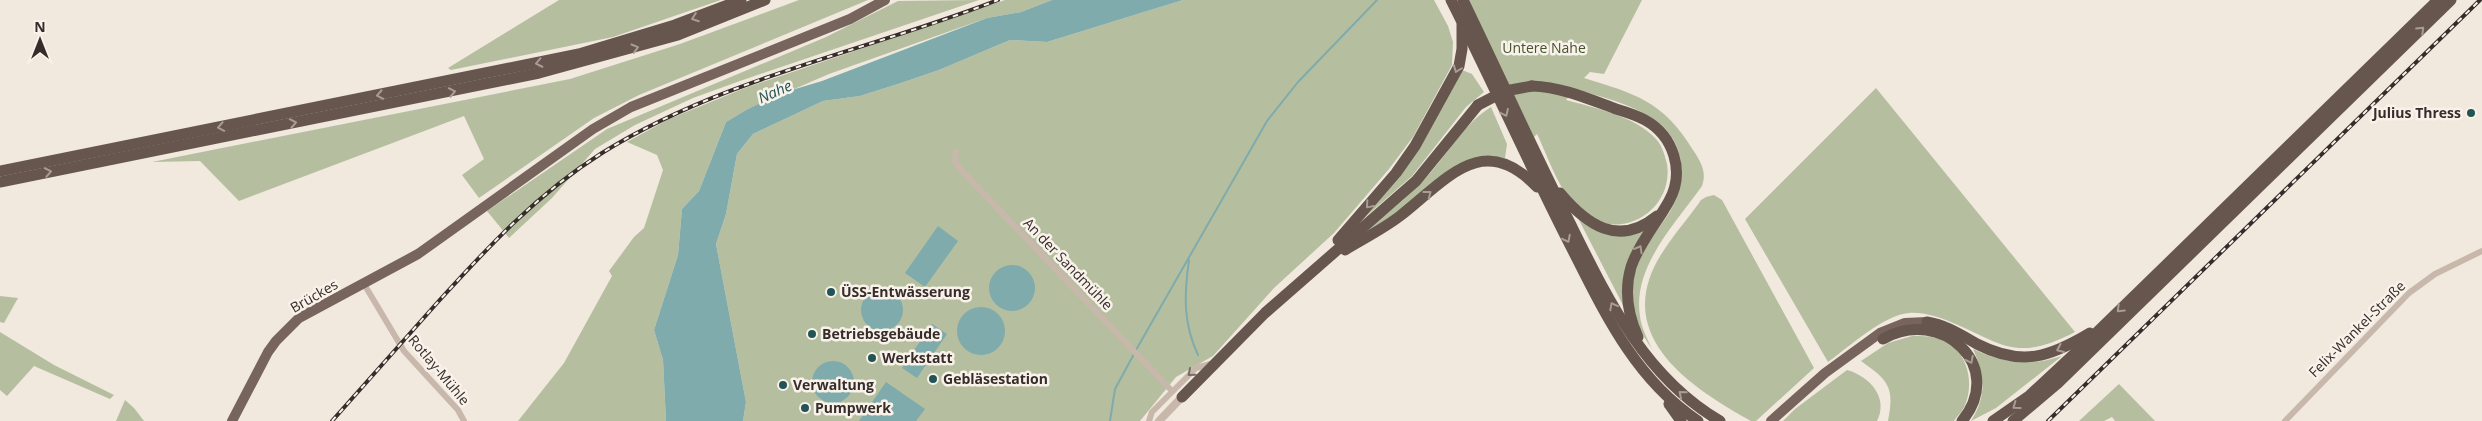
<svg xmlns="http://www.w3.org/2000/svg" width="2482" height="421" font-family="'Open Sans',sans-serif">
	<rect width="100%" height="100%" fill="#f1e8de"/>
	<g fill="#b5bf9f">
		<polygon points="559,0 721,0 613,37 451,70 448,68"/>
		<polygon points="799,0 868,0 639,95 594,118 479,198 462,175 484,159 464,116 239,201 200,161 152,162 570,79 680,44"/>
		<polygon points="979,0 740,81 693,98 635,125 595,149 552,198 509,238 487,211 607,129 826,37 898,1"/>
		<polygon points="1005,0 1052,0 1021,12 987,18 829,74 746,110 726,122 699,191 682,209 678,255 654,330 663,360 666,421 518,421 564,363 612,276 609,271 634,237 644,228 663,170 657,155 627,142 669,119 745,88"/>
		<polygon points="1183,0 1434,0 1448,26 1453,42 1452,65 1413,137 1389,169 1334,233 1274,288 1213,356 1176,377 1140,421 743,421 746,402 716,244 726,214 737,154 753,134 823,101 860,96 901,83 939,70 1010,40 1047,42"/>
		<path d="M1468 0H1642L1604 74 1590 72 1584 78C1636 94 1663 101 1693 150 1701 162 1707 172 1702 186 1676 223 1632 267 1640 316 1641 327 1647 338 1652 349 1641 334 1631 312 1630 293 1629 263 1652 239 1667 216 1687 187 1688 146 1659 123 1636 105 1602 97 1575 89L1566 100C1595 108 1635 116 1656 139 1662 145 1665 156 1667 164 1674 210 1621 243 1583 213 1560 195 1549 159 1537 134L1534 137Z"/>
		<polygon points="1462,70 1472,74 1484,92 1466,107 1412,176 1354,227"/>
		<path d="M1876 88 2075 332C2014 364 2001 342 1946 320 1935 316 1921 312 1909 313 1883 315 1849 347 1828 362L1745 219Z"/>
		<path d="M1491 107 1507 144 1505 158 1484 157 1352 241C1379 219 1408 199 1431 172 1450 150 1465 123 1491 107Z"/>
		<path d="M1714 195 1722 200 1814 368 1756 421H1751C1701 393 1627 348 1649 280 1658 251 1684 225 1701 200L1706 197Z"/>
		<polygon points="1579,220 1590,227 1651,225 1642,236 1624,307"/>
		<polygon points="0,296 18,298 4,323 0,322"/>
		<polygon points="0,332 54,365 114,395 110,399 34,366 7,396 0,390"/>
		<path d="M1912 336C1920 336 1929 336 1936 338 1965 344 1976 380 1965 405 1963 411 1957 416 1954 421H1888C1895 387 1888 380 1861 361L1888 343Z"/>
		<path d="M1973 349C2004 363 2028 367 2062 356L1996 408 1971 421C1987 395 1985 376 1973 349Z"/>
		<path d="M1847 370C1869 376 1889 397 1877 421H1783L1795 409Z"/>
		<polygon points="2119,384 2155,421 2115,421 2112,417 2104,421 2079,421"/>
		<polygon points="125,400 134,408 144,421 116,421"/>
	</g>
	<g fill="#7fabac">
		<polygon points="1052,0 1183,0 1047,42 1010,40 939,70 901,83 860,96 823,101 753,134 737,154 726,214 716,244 746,402 743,421 666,421 663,360 654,330 678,255 682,209 699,191 726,122 746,110 782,93 822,81 987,18 1021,12"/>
		<polygon points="938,226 958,241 925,287 905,273"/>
		<circle cx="1012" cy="288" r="23"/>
		<circle cx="882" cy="310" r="21"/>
		<circle cx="981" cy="331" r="24"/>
		<polygon points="932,324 947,334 917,378 902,368"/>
		<circle cx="833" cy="382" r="21"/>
		<polygon points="886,382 925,409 916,421 859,421"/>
	</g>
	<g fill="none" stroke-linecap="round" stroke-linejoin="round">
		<g stroke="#7fabac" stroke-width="2">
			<path d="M1189 260C1184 295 1183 323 1198 355"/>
			<polyline points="1136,350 1267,121 1298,82 1377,0"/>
			<polyline points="1110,421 1115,389 1134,354"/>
		</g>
		<g stroke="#c8b8ab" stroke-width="6">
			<polyline points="956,152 955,162 962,171 1172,391"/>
			<polyline points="364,284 404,351 458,410 464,421"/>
			<polyline points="1149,421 1152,412 1196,368 1214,363"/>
			<polyline points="2285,421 2409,293 2435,274 2482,251"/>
		</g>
		<polyline stroke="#c8b8ab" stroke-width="8" points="1159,421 1182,397"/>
		<g stroke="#77645c" stroke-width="10">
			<polyline points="232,421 268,352 276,341 299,318 418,254 593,129 631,107 850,19 885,0"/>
			<polyline points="1771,421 1825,373 1880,333 1905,323 1927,322"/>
		</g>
		<g stroke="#67564e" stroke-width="11">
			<path d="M1451 0C1491 79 1527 160 1567 239 1602 307 1632 377 1698 421"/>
			<path d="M1463 0C1496 68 1527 137 1561 205 1602 286 1638 373 1720 421"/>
			<path d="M1532 86C1562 87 1589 99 1616 109 1626 112 1636 115 1645 120 1674 136 1685 172 1669 201 1657 223 1639 243 1631 267 1624 291 1628 315 1638 337"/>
			<polyline points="0,171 579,54 675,25 741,0"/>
			<polyline points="0,182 539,73 678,35 765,0"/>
			<path d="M1560 193C1586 224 1618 248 1657 216"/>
			<polyline points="1338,240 1396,173 1415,146 1459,66 1462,49 1462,25"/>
			<path d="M1345 250C1363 239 1383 229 1400 216 1447 179 1483 130 1537 187"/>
			<path d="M1927 322C1946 325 1961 335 1977 344 2022 367 2050 357 2090 333"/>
			<path d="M1883 339C1941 306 2007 366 1962 421"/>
			<polyline points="1182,397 1265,313 1416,181 1478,105"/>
			<polyline points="1669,404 1681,421"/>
			<polyline points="1993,421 2029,396 2087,342 2438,0"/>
			<polyline points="2013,421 2058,383 2451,0"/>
		</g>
		<defs>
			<g id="rail">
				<path d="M332 421C367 382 402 342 437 303 488 247 537 194 602 153 722 78 867 51 998 0"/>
				<polyline points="2048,421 2480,0"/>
			</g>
		</defs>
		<use href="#rail" stroke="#362d2a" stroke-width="4"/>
		<use href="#rail" stroke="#f9f2ea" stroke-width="2" stroke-dasharray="5.5" stroke-linecap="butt"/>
		<polyline stroke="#67564e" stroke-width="11" points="1478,105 1505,91 1532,86"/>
	</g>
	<defs><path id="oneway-chevron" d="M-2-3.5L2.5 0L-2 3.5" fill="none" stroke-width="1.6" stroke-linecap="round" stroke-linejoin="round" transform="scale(1.25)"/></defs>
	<g stroke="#a99c94">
		<use href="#oneway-chevron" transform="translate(695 18) rotate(160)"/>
		<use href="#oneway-chevron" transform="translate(2421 30) rotate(-44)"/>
		<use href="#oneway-chevron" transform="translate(635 48) rotate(-16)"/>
		<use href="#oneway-chevron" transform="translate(539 63) rotate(168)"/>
		<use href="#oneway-chevron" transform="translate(1457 69) rotate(111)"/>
		<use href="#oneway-chevron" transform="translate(452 92) rotate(-11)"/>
		<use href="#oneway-chevron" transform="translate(380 95) rotate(169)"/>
		<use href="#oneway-chevron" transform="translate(1505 113) rotate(65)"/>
		<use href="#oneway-chevron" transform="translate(293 123) rotate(-11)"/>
		<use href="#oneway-chevron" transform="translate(221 127) rotate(169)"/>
		<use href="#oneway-chevron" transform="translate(48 172) rotate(-11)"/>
		<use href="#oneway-chevron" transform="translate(1428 194) rotate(-38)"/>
		<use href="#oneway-chevron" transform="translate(1369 205) rotate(131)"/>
		<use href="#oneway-chevron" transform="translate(1567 239) rotate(63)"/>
		<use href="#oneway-chevron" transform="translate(1639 249) rotate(-60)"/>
		<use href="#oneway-chevron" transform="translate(1613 306) rotate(-118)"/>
		<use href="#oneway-chevron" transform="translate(2120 309) rotate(136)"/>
		<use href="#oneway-chevron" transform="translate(2060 349) rotate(156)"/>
		<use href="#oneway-chevron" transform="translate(1970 360) rotate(63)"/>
		<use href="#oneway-chevron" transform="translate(1682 394) rotate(-140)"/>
		<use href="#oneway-chevron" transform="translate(2016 406) rotate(144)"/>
	</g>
	<use stroke="#786c64" href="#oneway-chevron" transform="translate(1191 373) rotate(139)"/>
	<g fill="#225355" stroke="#f9f2ea" stroke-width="2">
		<circle cx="2471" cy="113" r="5"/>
		<circle cx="831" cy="292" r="5"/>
		<circle cx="812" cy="334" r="5"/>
		<circle cx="872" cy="358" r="5"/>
		<circle cx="933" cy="379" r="5"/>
		<circle cx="783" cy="385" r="5"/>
		<circle cx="805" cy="408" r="5"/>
	</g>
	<g text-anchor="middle" stroke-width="5" stroke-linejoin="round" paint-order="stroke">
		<g font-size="14" fill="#46532f" stroke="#f9f2ea">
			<text x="1544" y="53">Untere Nahe</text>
		</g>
		<g font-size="14" font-weight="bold" fill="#362d2a" stroke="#f9f2ea" text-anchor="start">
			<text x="2461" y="118" text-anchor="end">Julius Thress</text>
			<text x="841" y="297">ÜSS-Entwässerung</text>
			<text x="822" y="339">Betriebsgebäude</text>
			<text x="882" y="363">Werkstatt</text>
			<text x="943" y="384">Gebläsestation</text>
			<text x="793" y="390">Verwaltung</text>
			<text x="815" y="413">Pumpwerk</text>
		</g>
		<g font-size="14" fill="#362d2a" stroke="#f9f2ea">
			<text transform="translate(1068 264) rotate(46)" y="5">An der Sandmühle</text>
			<text transform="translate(314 296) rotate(-30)" y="5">Brückes</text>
			<text transform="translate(2357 329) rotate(-45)" y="5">Felix-Wankel-Straße</text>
			<text transform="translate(439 370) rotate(50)" y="5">Rotlay-Mühle</text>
		</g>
		<g font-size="15" font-style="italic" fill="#225355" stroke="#f9f2ea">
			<text transform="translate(775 92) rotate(-24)" y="5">Nahe</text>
		</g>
	</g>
	<g transform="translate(40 40)" stroke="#f9f2ea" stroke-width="4" paint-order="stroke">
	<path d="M0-4L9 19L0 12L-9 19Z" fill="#362d2a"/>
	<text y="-8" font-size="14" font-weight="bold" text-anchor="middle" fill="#362d2a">N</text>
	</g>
</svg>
